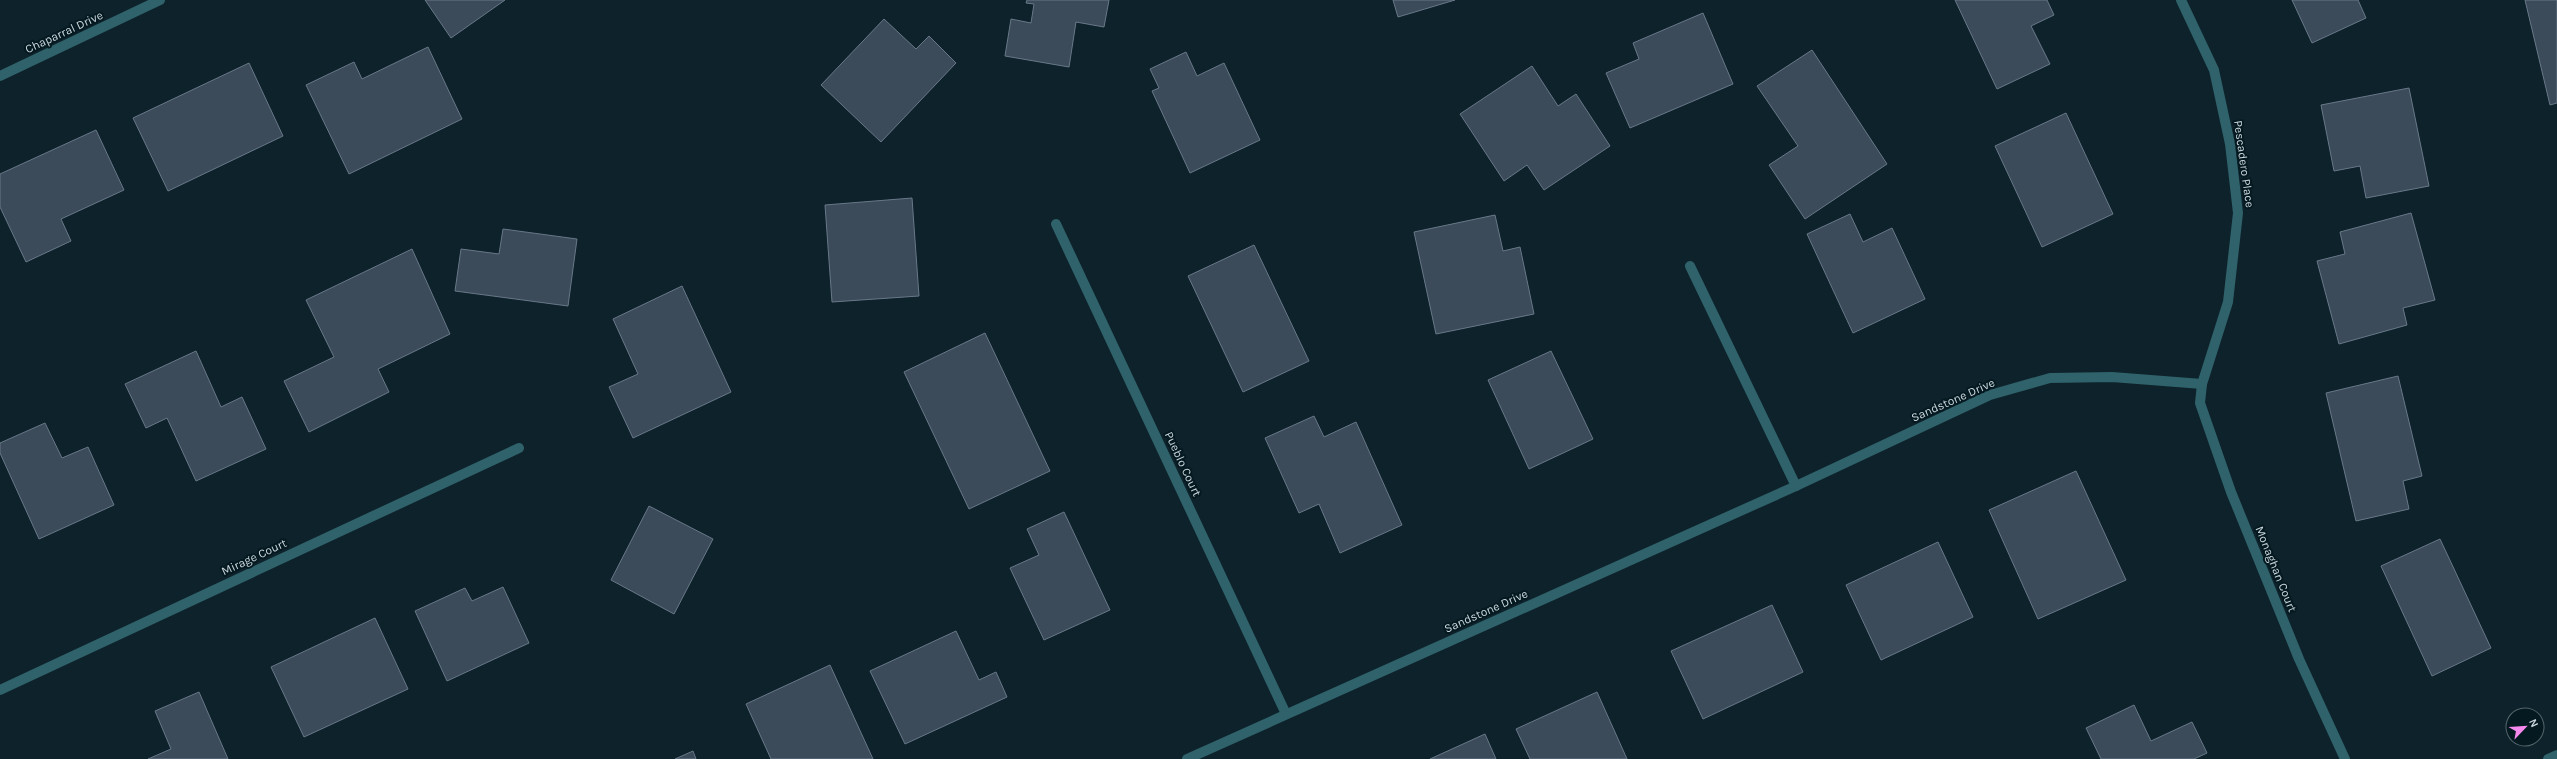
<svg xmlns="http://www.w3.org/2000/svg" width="2557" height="759" font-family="Karla,sans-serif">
	<rect width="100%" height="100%" fill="#0e222b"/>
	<g fill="#3c4b5a" stroke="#687888">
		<polygon points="425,0 505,0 451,38"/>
		<polygon points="1027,0 1109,0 1104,27 1076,22 1069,67 1005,56 1011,19 1031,23 1034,4 1026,3"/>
		<polygon points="1393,0 1455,0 1398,17"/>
		<polygon points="1955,0 2047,0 2054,15 2031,26 2050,64 1997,89"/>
		<polygon points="2292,0 2358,0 2366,18 2312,43"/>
		<polygon points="2525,0 2557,0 2557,103 2550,105"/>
		<polygon points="1703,13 1733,84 1630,128 1606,73 1639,59 1633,43"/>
		<polygon points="884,19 916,49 929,36 956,63 881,142 821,85"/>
		<polygon points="428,47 462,119 349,174 306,85 354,62 362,79"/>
		<polygon points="1812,50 1887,164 1805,219 1769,165 1798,146 1757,86"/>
		<polygon points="1186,52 1197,76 1224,63 1260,140 1190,173 1152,91 1159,88 1150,69"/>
		<polygon points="249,63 283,136 168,191 133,118"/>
		<polygon points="1532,66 1558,106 1576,94 1610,146 1544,190 1527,165 1504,181 1460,114"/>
		<polygon points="2409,88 2429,186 2366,198 2360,166 2334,171 2321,105"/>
		<polygon points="2066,113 2113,214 2042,247 1995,146"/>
		<polygon points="96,130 124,190 61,219 71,241 26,262 0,207 0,174"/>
		<polygon points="912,198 919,296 832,302 825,205"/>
		<polygon points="2411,213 2435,300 2403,308 2407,325 2339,344 2317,261 2345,254 2340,232"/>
		<polygon points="1850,214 1863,242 1892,228 1925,299 1853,333 1807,234"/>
		<polygon points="1495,215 1503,251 1520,247 1534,314 1436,334 1414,232"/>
		<polygon points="503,229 577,239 568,306 455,291 461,249 499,254"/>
		<polygon points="1254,245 1309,361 1243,392 1188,276"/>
		<polygon points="412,249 450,334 378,369 389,392 309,432 284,381 334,357 306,300"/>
		<polygon points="682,286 731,392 633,438 609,387 638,374 613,319"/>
		<polygon points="985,333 1050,471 969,509 904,372"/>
		<polygon points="196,351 221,407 242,397 266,449 196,481 167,418 146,428 125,384"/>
		<polygon points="1551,351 1593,439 1529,469 1488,380"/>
		<polygon points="2398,376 2422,476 2403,481 2409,509 2356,521 2326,393"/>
		<polygon points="1314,416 1324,437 1356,422 1402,525 1340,553 1319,504 1299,513 1265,438"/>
		<polygon points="45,423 62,458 88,447 114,505 39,539 0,453 0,443"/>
		<polygon points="2076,471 2126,580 2038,619 1989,510"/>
		<polygon points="649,506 713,539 674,614 611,580"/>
		<polygon points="1064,512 1110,610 1044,640 1010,568 1039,555 1027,529"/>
		<polygon points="2440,539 2491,648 2432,676 2381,566"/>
		<polygon points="1938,542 1973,617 1881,660 1846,585"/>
		<polygon points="503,587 529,643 447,681 415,611 465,588 472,601"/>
		<polygon points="1772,605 1803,672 1703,719 1671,651"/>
		<polygon points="375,618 408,689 304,737 271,667"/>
		<polygon points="956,631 979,680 996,672 1007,697 905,744 870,671"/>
		<polygon points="830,665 873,759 771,759 746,704"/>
		<polygon points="199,692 228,759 148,759 171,749 155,711"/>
		<polygon points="1597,692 1627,759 1530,759 1516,729"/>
		<polygon points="2134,705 2151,741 2192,722 2207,753 2194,759 2101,759 2086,728"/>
		<polygon points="1485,734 1496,759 1430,759"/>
		<polygon points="693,751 696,759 675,759"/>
	</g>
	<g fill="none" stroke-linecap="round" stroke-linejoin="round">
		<g stroke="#2f626a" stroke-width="10">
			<polyline points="2181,0 2214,70 2230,144 2238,213 2228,302 2202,384 2200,403 2231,492 2299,659 2345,759"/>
			<polyline points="0,76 160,0"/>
			<polyline points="1056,224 1286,714"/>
			<polyline points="1690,266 1796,486"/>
			<polyline points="0,690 519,448"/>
			<polyline points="1187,759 1796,486 1990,395 2050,378 2112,377 2202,384"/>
			<polyline points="2548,759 2557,755"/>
		</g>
	</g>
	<g text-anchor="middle" stroke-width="4" stroke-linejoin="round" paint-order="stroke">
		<g font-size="12" fill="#cbd7dd" stroke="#051921">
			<text transform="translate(64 32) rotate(-25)" y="4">Chaparral Drive</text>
			<text transform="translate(2244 164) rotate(82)" y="4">Pescadero Place</text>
			<text transform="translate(1953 400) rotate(-24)" y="4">Sandstone Drive</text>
			<text transform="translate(1183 464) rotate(65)" y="4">Pueblo Court</text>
			<text transform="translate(254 557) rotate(-25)" y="4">Mirage Court</text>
			<text transform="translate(2276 569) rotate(68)" y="4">Monaghan Court</text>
			<text transform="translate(1486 611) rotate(-24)" y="4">Sandstone Drive</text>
		</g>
	</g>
	<g transform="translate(2525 727) rotate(65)"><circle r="19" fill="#051921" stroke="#54656c"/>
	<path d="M0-3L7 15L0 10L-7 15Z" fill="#f689ed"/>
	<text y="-6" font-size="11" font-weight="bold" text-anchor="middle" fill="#cbd7dd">N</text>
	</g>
</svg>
